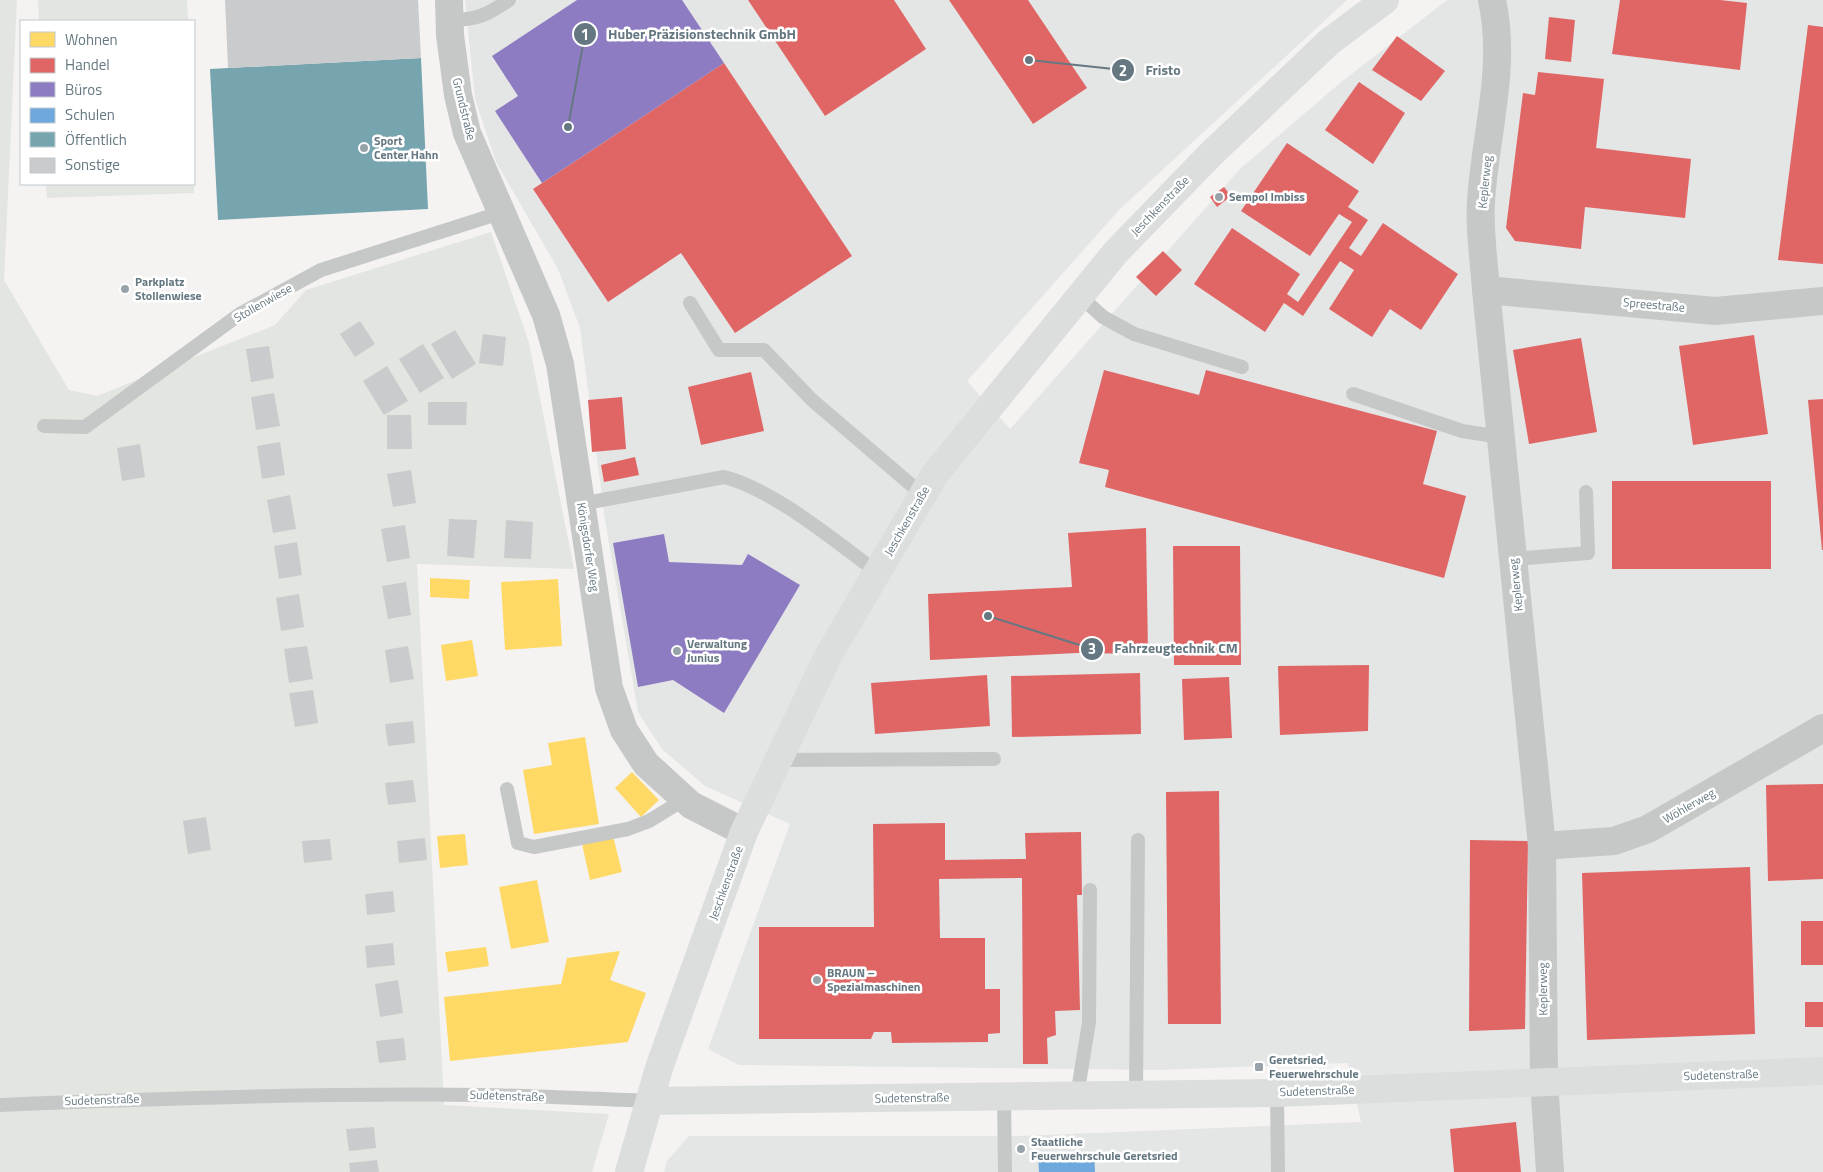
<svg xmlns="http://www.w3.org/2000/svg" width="1823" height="1172" font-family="'Titillium Web',sans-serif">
	<rect width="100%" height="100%" fill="#f4f3f2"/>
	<polygon fill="#e4e5e5" points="465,0 1347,0 1119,210 967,381 1010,429 1241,168 1340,83 1447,0 1823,0 1823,1172 664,1172 667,1161 689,1136 1021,1136 1361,1122 1348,1063 1158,1070 739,1065 708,1049 790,824 705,786 662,749 638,712 605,520 580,328 558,269 496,162 475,99"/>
	<g fill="#e3e5e0">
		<polygon points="0,0 17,0 4,280 69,390 97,396 275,325 306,290 491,232 529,343 574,569 417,564 444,1105 609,1114 592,1172 0,1172"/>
		<polygon points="38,0 187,0 188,21 39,21"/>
		<polygon points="46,184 194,184 194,193 47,198"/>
	</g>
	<g fill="#ffd966">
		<polygon points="430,578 470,580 469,599 430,597"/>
		<polygon points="558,579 562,646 505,650 501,582"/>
		<polygon points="472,640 478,676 446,681 441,645"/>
		<polygon points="585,737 599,824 534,834 523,770 552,765 548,743"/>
		<polygon points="632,772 659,800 641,817 615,788"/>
		<polygon points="465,834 468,865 440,868 437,836"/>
		<polygon points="613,836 622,872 590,880 582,844"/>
		<polygon points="537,880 549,942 511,949 499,887"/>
		<polygon points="486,947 489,966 448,972 445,952"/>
		<polygon points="620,951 610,980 646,993 628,1042 450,1061 444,997 561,984 567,958"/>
	</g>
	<g fill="#e06666">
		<polygon points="748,0 894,0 926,49 825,116"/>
		<polygon points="949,0 1028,0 1087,88 1033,124"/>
		<polygon points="1620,0 1720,0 1747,3 1740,70 1612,54"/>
		<polygon points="1549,17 1575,20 1571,62 1545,59"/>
		<polygon points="1808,25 1823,27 1823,264 1778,260"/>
		<polygon points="1397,36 1445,71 1421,101 1372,70"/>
		<polygon points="724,63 852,256 735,333 681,253 608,302 533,189"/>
		<polygon points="1538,72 1604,79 1596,148 1691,159 1685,218 1585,207 1581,249 1515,241 1506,228 1523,93 1535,95"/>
		<polygon points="1359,82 1405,113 1373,164 1325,130"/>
		<polygon points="1287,143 1359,191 1348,207 1368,220 1349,248 1361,256 1383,223 1458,274 1421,330 1390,309 1372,337 1329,309 1354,270 1340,261 1303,316 1284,303 1265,332 1194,284 1232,228 1300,274 1287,294 1298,302 1352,222 1339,214 1310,256 1241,211"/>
		<polygon points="1224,187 1231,196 1217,207 1210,197"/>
		<polygon points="1163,251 1182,270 1156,296 1136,277"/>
		<polygon points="1754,335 1768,434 1693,445 1679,346"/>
		<polygon points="1581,338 1597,432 1529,444 1513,350"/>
		<polygon points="1104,370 1199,395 1206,370 1437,431 1423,484 1466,496 1444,578 1105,487 1109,470 1079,463"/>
		<polygon points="751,372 764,431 701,445 688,387"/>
		<polygon points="622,397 626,449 592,452 588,400"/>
		<polygon points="1823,399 1823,550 1822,550 1808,400"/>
		<polygon points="635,457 639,475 604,482 601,465"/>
		<rect x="1612" y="481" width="159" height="88"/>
		<polygon points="1146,528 1148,654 1077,653 930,660 928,594 1072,587 1068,533"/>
		<polygon points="1173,546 1240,546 1241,665 1174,665"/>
		<polygon points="1369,665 1368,731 1280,735 1278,666"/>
		<polygon points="1140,673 1141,734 1012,737 1011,676"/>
		<polygon points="987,675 990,726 875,734 871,683"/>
		<polygon points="1229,677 1232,738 1184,740 1182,679"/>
		<polygon points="1823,784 1823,879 1768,881 1766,785"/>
		<polygon points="1219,791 1221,1024 1168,1024 1166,792"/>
		<polygon points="945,823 945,860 1026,859 1025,833 1081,832 1082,895 1077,895 1080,1010 1055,1011 1056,1035 1047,1038 1048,1064 1023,1064 1022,878 939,879 940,938 985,938 985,989 1000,989 1000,1033 988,1034 988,1042 892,1043 891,1032 874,1032 871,1039 759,1039 759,927 874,927 873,824"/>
		<polygon points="1470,840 1528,841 1525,1029 1469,1031"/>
		<polygon points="1750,867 1755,1034 1587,1040 1582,873"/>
		<rect x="1801" y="921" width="22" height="44"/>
		<rect x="1805" y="1002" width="18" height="25"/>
		<polygon points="1516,1122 1521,1172 1454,1172 1450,1129"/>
	</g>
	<g fill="#8e7cc3">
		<polygon points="577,0 682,0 724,63 542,183 495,111 518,96 492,56"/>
		<polygon points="664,534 669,562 742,565 748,554 800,585 724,713 673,680 638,687 613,543"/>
	</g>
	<polygon fill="#6fa8dc" points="1094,1152 1095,1172 1039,1172 1038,1154"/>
	<polygon fill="#76a5af" points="421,58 428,209 218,220 210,69"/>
	<g fill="#cacbcc">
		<polygon points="225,0 418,0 421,58 228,68"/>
		<polygon points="360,321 375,344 355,357 340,334"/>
		<polygon points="455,330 476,364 452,379 431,344"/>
		<polygon points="483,334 506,337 503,366 479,363"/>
		<polygon points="423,344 444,378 420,393 399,359"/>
		<polygon points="269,346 274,378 251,382 246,349"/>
		<polygon points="387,366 408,401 384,415 363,381"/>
		<polygon points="274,393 280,426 256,430 251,397"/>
		<polygon points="428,402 467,402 466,425 428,425"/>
		<polygon points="387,415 411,415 412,449 387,449"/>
		<polygon points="280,442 285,475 262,479 257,446"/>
		<polygon points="140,444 145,477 122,481 117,448"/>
		<polygon points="411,470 416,503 393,507 387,474"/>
		<polygon points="290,495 296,529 273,533 267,500"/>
		<polygon points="449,519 477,520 474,558 447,556"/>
		<polygon points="506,520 533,522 531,559 504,558"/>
		<polygon points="405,525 410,558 387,562 381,529"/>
		<polygon points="297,542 302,575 279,579 274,546"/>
		<polygon points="406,582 411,615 388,619 382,586"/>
		<polygon points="299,594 304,627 281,631 276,598"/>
		<polygon points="307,646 313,679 289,683 284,649"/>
		<polygon points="408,646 414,679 390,683 385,650"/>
		<polygon points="313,690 318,723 295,727 289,693"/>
		<polygon points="413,721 415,743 388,746 385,724"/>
		<polygon points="413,780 416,802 388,805 385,783"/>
		<polygon points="206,817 211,850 188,854 183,821"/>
		<polygon points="425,838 427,860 399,863 397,841"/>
		<polygon points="330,839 332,860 304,863 302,841"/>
		<polygon points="393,891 395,912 367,915 365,894"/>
		<polygon points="393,943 395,965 367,968 365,946"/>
		<polygon points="398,980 403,1013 380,1017 375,984"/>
		<polygon points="404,1038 406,1060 379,1063 376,1041"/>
		<polygon points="374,1127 376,1148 349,1151 346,1129"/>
		<polygon points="377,1160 379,1172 350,1172 349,1163"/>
	</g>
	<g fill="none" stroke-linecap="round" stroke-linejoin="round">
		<g stroke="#c6c8c8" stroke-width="14">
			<path d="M450 20C477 20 487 15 509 0"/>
			<polyline points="1080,296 1103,317 1134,334 1242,367"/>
			<polyline points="690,303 719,350 764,350 812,400 923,495"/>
			<polyline points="1353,394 1462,431 1501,437"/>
			<polyline points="44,426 85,427 240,314 321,270 503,212"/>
			<path d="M581 504 724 477C773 489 836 542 877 572"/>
			<polyline points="1513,559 1588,553 1586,492"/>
			<polyline points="779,760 994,759"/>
			<polyline points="507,789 518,843 534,847 628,829 649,821 685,799"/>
			<polyline points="1277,1093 1278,1172"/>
			<polyline points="1136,1095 1138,840"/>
			<polyline points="1004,1096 1005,1172"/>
			<polyline points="1077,1096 1089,1022 1090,890"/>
			<path d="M0 1105C161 1098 323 1093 484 1095 540 1096 595 1099 650 1101"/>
		</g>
		<g stroke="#c6c8c8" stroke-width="28">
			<polyline points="449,0 450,35 458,95 467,133 546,315 560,364 609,688 624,730 646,764 691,805 744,832"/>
			<path d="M1492 0C1507 68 1485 134 1481 202 1479 230 1484 261 1486 290L1542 846 1544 1081 1550 1172"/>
			<polyline points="1486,290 1715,311 1823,301"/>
			<polyline points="1542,846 1614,841 1648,829 1823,728"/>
		</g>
		<g stroke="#dcdddd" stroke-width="28">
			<polyline points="650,1101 1277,1093 1823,1071"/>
			<polyline points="629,1172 660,1065 744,832 828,656 935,474 1116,252 1210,155 1329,42 1385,0"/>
		</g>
	</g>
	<g fill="#97a3a9" stroke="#fff" stroke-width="2">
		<circle cx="364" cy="148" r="5"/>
		<circle cx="1219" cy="197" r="5"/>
		<circle cx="125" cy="289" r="5"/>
		<circle cx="677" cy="651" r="5"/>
		<circle cx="817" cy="980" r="5"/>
		<rect x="1254" y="1062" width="10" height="10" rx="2.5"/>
		<circle cx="1021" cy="1149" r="5"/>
	</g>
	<g text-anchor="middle" stroke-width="5" stroke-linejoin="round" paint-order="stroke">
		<g font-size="12" fill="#657881" stroke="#fff">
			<text transform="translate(464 109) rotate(76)" y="4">Grundstraße</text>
			<text transform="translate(1485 182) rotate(-84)" y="4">Keplerweg</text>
			<text transform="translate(1160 206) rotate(-46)" y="4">Jeschkenstraße</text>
			<text transform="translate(263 303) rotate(-30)" y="4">Stollenwiese</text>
			<text transform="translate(1654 305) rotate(5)" y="4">Spreestraße</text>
			<text transform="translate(907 521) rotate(-60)" y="4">Jeschkenstraße</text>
			<text transform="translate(588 547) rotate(81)" y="4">Königsdorfer Weg</text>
			<text transform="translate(1516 585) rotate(-96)" y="4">Keplerweg</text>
			<text transform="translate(1689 806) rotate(-30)" y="4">Wöhlerweg</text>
			<text transform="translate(726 883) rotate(-70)" y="4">Jeschkenstraße</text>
			<text transform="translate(1543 989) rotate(-91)" y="4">Keplerweg</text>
			<text transform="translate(1721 1075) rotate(-2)" y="4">Sudetenstraße</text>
			<text transform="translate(1317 1091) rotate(-2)" y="4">Sudetenstraße</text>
			<text transform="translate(507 1096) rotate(2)" y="4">Sudetenstraße</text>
			<text transform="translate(912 1098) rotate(-1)" y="4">Sudetenstraße</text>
			<text transform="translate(102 1100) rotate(-2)" y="4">Sudetenstraße</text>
		</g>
		<g font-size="12" font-weight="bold" fill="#657881" stroke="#fff" text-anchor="start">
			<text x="374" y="145">Sport<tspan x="374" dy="14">Center Hahn</tspan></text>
			<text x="1229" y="201">Sempol Imbiss</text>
			<text x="135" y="286">Parkplatz<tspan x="135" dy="14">Stollenwiese</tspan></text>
			<text x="687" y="648">Verwaltung<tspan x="687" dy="14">Junius</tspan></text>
			<text x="827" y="977">BRAUN –<tspan x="827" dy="14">Spezialmaschinen</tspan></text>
			<text x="1269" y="1064">Geretsried,<tspan x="1269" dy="14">Feuerwehrschule</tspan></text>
			<text x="1031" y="1146">Staatliche<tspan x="1031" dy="14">Feuerwehrschule Geretsried</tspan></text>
		</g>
	</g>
	<path fill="none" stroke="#657881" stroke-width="2" d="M568 127L585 34M1029 60L1123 70M988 616L1092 649"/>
	<g fill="#657881" stroke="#fff" stroke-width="2">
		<circle cx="568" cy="127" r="5"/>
		<circle cx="1029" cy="60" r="5"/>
		<circle cx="988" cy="616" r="5"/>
		<circle cx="585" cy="34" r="12"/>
		<circle cx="1123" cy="70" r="12"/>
		<circle cx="1092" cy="649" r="12"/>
	</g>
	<g font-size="15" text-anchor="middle" font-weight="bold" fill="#fff">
		<text x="585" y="40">1</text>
		<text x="1123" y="76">2</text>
		<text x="1092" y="654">3</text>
	</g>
	<g font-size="14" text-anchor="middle" font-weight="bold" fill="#657881" stroke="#fff" stroke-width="5" stroke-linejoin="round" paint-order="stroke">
		<text x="702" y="39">Huber Präzisionstechnik GmbH</text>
		<text x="1163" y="75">Fristo</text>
		<text x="1176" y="653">Fahrzeugtechnik CM</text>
	</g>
	<rect x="20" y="20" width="175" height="165" fill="#ffffff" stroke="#c1c9cd"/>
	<rect x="30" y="32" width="25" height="15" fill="#ffd966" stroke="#c1c9cd"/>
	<text x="65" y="45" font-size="15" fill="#657881">Wohnen</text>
	<rect x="30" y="58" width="25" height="15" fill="#e06666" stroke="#c1c9cd"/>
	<text x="65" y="70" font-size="15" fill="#657881">Handel</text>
	<rect x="30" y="82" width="25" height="15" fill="#8e7cc3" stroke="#c1c9cd"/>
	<text x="65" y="95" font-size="15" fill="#657881">Büros</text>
	<rect x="30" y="108" width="25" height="15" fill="#6fa8dc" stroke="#c1c9cd"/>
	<text x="65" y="120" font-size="15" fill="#657881">Schulen</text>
	<rect x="30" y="132" width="25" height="15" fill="#76a5af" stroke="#c1c9cd"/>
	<text x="65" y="145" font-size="15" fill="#657881">Öffentlich</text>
	<rect x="30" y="158" width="25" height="15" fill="#cacbcc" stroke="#c1c9cd"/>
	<text x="65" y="170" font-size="15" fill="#657881">Sonstige</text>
</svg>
